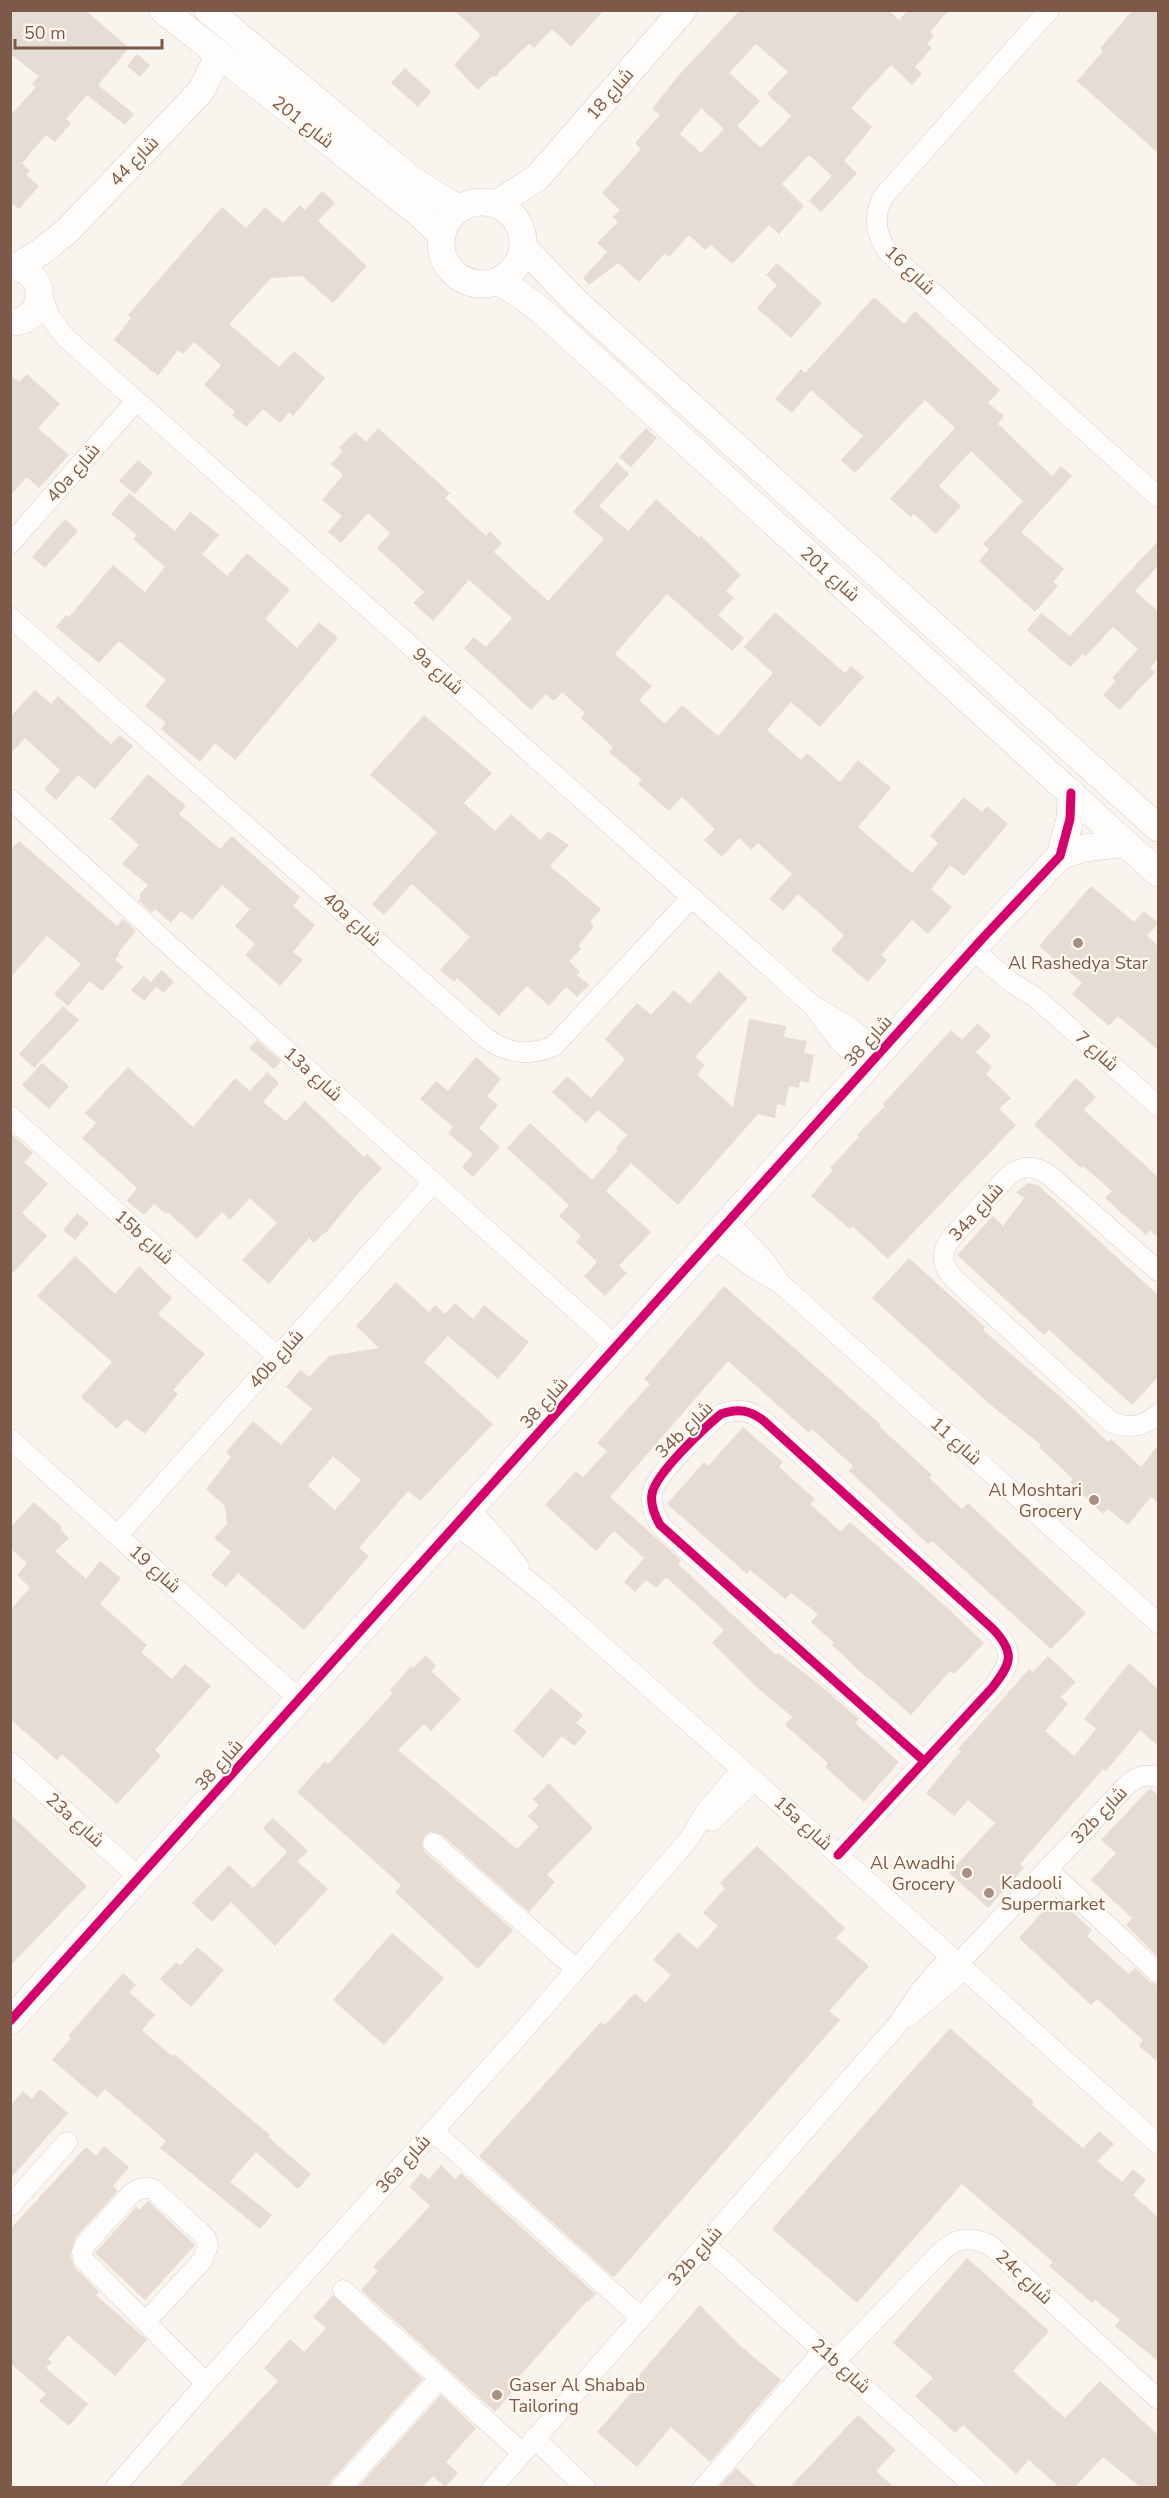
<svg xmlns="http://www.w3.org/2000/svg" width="1169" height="2498" font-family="'Nunito Sans',Cairo,sans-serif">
	<rect width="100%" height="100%" fill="#f9f4ed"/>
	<g fill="#e6dcd4" fill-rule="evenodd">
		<polygon points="10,10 85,10 129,48 98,85 134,114 125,125 87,95 66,119 71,123 55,142 46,135 22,163 30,171 26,175 39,186 19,209 10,202 10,116 36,87 32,84 39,76 10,54"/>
		<polygon points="454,10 604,10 571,47 552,29 534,48 529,44 499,72 497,76 491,77 478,90 454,65 481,35"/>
		<path d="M740 10H889L899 20 908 10H949L930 32 934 36 927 44 932 48 915 67 922 74 912 85 891 65 851 108 872 127 844 161 857 173 821 212 809 201 832 176 809 155 782 184 804 206 779 234 769 225 732 264 711 245 705 250 689 235 669 257 665 253 639 282 618 263 589 285 583 278 607 252 597 243 618 222 613 217 620 210 602 193 641 149 635 143 660 115 652 109 678 76ZM756 44 788 72 767 94 791 116 761 148 737 126 760 101 729 73ZM701 108 724 129 701 153 680 134Z"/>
		<polygon points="1133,10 1158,10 1158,153 1077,81 1103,51 1100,48"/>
		<polygon points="137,54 150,65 140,77 127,66"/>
		<polygon points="405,68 431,92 418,107 391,83"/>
		<polygon points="322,191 335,203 318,221 367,266 333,303 302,276 271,278 229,324 279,367 294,351 325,378 293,416 289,412 280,423 263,409 246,427 232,415 235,412 204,385 221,365 194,342 183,354 178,350 158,376 114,340 131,318 128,315 222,207 246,228 265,207 283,223 300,205 305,210"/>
		<polygon points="777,263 822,303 791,338 757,308 777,285 766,275"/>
		<polygon points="874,297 904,324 915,311 1000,390 988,403 1004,416 998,424 1052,476 1061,466 1072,476 1021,532 1064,569 1053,582 1058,586 1035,612 979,561 989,549 983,544 1023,501 971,451 939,486 961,506 936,534 914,514 911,517 890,499 955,428 925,400 855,473 841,460 863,436 811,390 792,413 775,399 801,369 805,373"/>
		<polygon points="27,374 60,404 38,428 69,455 39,488 27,477 10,496 10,375 19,382"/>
		<polygon points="378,428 450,493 445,498 486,536 490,531 502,543 494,552 548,601 604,539 573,512 617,462 629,474 599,506 628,531 656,499 699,538 701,536 741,575 726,591 734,598 718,615 744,638 732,651 667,594 615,654 652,686 639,700 665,724 682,705 718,736 773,673 744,647 775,612 845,673 851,666 864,677 820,727 791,702 767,730 801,760 807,753 840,782 858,760 891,788 858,827 912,873 938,843 930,836 964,797 982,812 987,806 1008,824 964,876 950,865 931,889 952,907 928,934 912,920 881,955 887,960 868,982 831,950 844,935 798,894 783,911 769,899 792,874 758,843 751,850 739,838 722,857 704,840 715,829 682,797 669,811 638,784 642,780 609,752 613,747 581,718 585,713 562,692 554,701 546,694 531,710 464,648 474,637 486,647 512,618 469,580 433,621 413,603 424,592 377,548 390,533 368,513 341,543 328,532 342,516 322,500 343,475 331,464 343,451 339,448 355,432 366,442"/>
		<polygon points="646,428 657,438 631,467 619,457"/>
		<polygon points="138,460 153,473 135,494 119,481"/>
		<polygon points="129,493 175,531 190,512 206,524 219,535 202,554 227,576 247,553 290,590 265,619 297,648 319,622 338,638 235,760 215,743 200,762 161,729 166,723 145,706 166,680 119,641 99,663 56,627 66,615 69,617 113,565 145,592 165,567 133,539 137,535 111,514"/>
		<polygon points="65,519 78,531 45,568 32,557"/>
		<polygon points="1158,541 1158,566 1135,591 1158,611 1158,658 1150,668 1155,672 1120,710 1103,695 1116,681 1112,678 1138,649 1113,627 1086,656 1083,654 1070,667 1027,630 1041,613 1070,636"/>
		<polygon points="35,690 51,704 58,696 111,744 120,735 133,746 95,789 78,775 56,800 44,789 60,770 25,738 10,754 10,717"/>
		<polygon points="424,715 492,773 464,803 495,831 511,814 540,840 548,831 569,845 550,866 601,909 590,922 594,926 578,946 581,949 569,961 580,972 577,975 589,985 577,997 566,987 549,1006 527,986 499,1016 457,978 454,982 440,970 470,937 412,884 384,915 372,904 437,832 370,775"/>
		<polygon points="148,774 186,806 179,814 220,849 232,836 300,897 293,906 315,925 293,952 303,960 280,986 245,955 255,944 235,926 250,909 222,885 192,920 181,911 171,923 155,909 152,913 138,900 141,897 139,895 148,885 122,864 139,845 110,819"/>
		<polygon points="19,841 117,926 123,919 136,931 118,953 120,954 115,960 123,967 102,991 90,981 68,1006 54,994 81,964 47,936 10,978 10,850"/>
		<polygon points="1091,886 1134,922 1144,911 1158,923 1147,936 1158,946 1158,1050 1118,1016 1109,1026 1072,994 1082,983 1039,946"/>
		<polygon points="162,970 174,982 164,993 154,985 156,987 144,1001 131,990 144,976 151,982"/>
		<polygon points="719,971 748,998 695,1057 705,1065 697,1075 733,1107 749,1019 786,1026 784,1037 807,1041 804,1053 814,1055 809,1083 800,1081 799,1088 789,1086 785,1106 777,1104 775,1118 758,1114 678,1205 631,1163 606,1191 651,1232 619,1266 627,1273 605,1296 584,1276 597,1262 576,1242 581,1236 559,1216 569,1205 507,1148 530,1123 592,1180 618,1150 616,1148 627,1135 598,1110 586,1123 552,1092 567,1076 591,1098 625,1059 605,1039 637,1003 651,1015 674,990 690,1004"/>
		<polygon points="63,1006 79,1020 34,1068 19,1054"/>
		<polygon points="978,1023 991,1036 976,1052 992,1067 986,1074 1011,1098 999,1109 1016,1125 888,1259 852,1226 850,1229 811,1196 833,1170 830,1168 859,1137 857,1135 885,1106 883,1104 951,1030 962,1040"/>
		<polygon points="257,1040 281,1061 274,1069 249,1048"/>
		<polygon points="476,1057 501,1079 487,1096 498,1105 479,1128 500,1147 473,1177 462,1167 473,1154 448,1133 453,1127 420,1099 436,1081 448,1091"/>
		<polygon points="42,1063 69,1086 49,1109 22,1085"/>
		<polygon points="128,1067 193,1127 235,1078 250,1091 267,1072 279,1083 263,1102 286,1121 305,1101 364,1157 367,1154 382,1168 355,1197 325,1234 324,1233 314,1243 309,1238 269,1284 242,1260 277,1223 250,1198 230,1220 222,1212 197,1239 168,1212 166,1214 154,1204 144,1215 127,1201 137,1188 82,1138 96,1123 85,1113"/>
		<polygon points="1076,1078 1096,1097 1084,1110 1158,1177 1158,1238 1150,1230 1146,1235 1105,1198 1112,1191 1083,1166 1081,1168 1034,1125"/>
		<polygon points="10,1133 33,1153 24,1162 48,1184 22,1213 47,1236 10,1276"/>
		<polygon points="1028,1183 1038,1185 1158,1295 1158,1377 1132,1405 1049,1330 1044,1335 957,1255 993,1216 1003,1226 1024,1198 1016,1192"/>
		<polygon points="77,1213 89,1223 75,1240 63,1230"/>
		<polygon points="75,1256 115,1294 139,1266 172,1298 158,1314 205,1354 173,1390 178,1394 145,1434 126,1419 117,1429 81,1397 112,1362 37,1296"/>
		<polygon points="909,1258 985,1327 983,1330 1063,1399 1108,1442 1111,1439 1141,1467 1158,1445 1158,1503 1151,1497 1128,1525 1108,1509 1103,1514 1070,1482 1073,1479 1039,1447 1041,1445 992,1406 872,1298"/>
		<path d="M396 1282 429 1312 435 1305 445 1314 455 1303 473 1319 484 1305 529 1342 498 1379 448 1336 424 1362 493 1424 420 1501 408 1491 359 1548 369 1556 304 1630 238 1573 226 1587 211 1575 231 1552 214 1538 227 1524 225 1506 206 1489 231 1457 226 1452 253 1421 281 1445 312 1409 286 1387 300 1370 309 1377 329 1356 379 1348 356 1326ZM333 1456 361 1480 335 1510 308 1486Z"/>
		<polygon points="724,1286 880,1424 879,1426 932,1475 929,1478 962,1509 968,1503 1086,1613 1051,1649 932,1541 928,1544 849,1471 853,1466 812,1429 809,1433 728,1361 610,1497 681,1560 678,1564 776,1655 778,1653 820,1685 859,1719 855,1723 899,1762 864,1802 825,1767 828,1763 785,1725 792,1717 753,1684 712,1643 724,1630 666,1577 656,1588 646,1580 635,1592 624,1582 644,1558 614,1531 596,1551 545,1505 576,1471 583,1477 607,1451 597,1443 650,1384 644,1379"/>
		<polygon points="743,1427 783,1462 779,1467 815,1499 810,1504 841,1532 850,1522 942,1603 984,1643 954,1674 950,1671 911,1715 869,1678 868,1679 832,1645 834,1643 811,1622 818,1614 791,1593 785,1599 750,1570 747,1574 667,1504 704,1462 708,1466"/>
		<polygon points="34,1502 62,1527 60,1529 69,1538 55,1551 86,1579 100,1561 121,1578 100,1604 147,1645 141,1652 172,1679 185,1664 211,1686 155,1750 161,1756 117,1804 62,1754 57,1760 10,1719 10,1610 30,1588 17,1575 27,1563 10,1548 10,1528"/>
		<polygon points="426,1655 436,1666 431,1671 461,1699 431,1731 424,1724 398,1750 517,1849 539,1827 528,1816 539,1805 533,1799 549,1783 593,1828 547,1875 555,1882 529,1912 441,1834 430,1832 424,1836 422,1846 425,1852 513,1930 478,1969 395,1892 401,1885 297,1792 325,1761 328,1764 393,1693 390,1690 411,1666 413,1668"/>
		<polygon points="1048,1656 1076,1682 1061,1697 1068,1704 1045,1731 1074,1756 1096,1729 1084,1719 1129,1663 1158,1689 1158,1746 1140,1730 1106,1771 1103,1769 1020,1864 1024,1868 988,1908 949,1873 995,1823 968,1800 954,1816 926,1793 961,1751 958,1749 1029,1669 1033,1672"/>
		<polygon points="551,1688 583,1715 576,1723 587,1732 574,1746 562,1736 543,1758 513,1731"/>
		<polygon points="1150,1788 1158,1795 1158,1957 1126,1925 1132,1918 1091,1880 1116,1853 1101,1840"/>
		<polygon points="10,1814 87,1886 10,1966"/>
		<polygon points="273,1818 308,1851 297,1861 328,1889 275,1946 231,1902 212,1922 192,1903 229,1865 253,1888 287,1852 263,1828"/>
		<polygon points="757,1846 845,1928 836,1938 869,1966 829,2011 840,2020 615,2276 612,2276 479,2156 601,2022 605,2025 635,1993 645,2003 671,1975 653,1960 678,1932 697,1949 718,1926 703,1913 725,1888 720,1883"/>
		<polygon points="1056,1897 1092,1930 1087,1936 1129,1974 1135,1968 1150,1982 1158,1985 1158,2062 1139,2046 1143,2040 1097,1999 1091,2005 1019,1938"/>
		<polygon points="392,1933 444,1978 384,2045 333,2000"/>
		<polygon points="197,1947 224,1970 191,2007 160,1979 176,1962 181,1965"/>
		<polygon points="123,1973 136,1985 129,1992 155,2015 142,2030 172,2056 174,2054 270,2135 268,2137 311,2174 298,2189 256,2152 230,2182 272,2215 260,2229 160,2148 166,2141 105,2089 97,2098 52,2060 71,2038 68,2036"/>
		<polygon points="950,2028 1034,2102 1032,2105 1083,2148 1099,2131 1114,2144 1097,2161 1122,2182 1133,2169 1146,2180 1133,2195 1158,2217 1158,2361 1115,2326 1120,2320 1095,2300 1092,2303 1049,2266 1053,2262 962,2184 857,2303 772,2229"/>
		<polygon points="40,2089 68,2113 10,2179 10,2106 23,2091 32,2099"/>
		<polygon points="104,2146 129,2167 113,2186 118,2191 76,2237 70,2255 75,2268 99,2292 96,2295 147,2340 115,2376 68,2335 48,2359 52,2362 46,2368 88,2404 69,2426 39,2401 46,2394 10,2363 10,2229 86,2147 96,2156"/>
		<polygon points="441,2165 455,2179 461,2173 596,2294 588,2302 587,2301 509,2388 513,2391 495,2412 361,2290 378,2271 373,2267 430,2206 409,2187 421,2173 429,2179"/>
		<polygon points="148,2201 195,2245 145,2300 95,2253 136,2207 139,2210"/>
		<polygon points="967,2258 1049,2331 1013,2371 1065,2418 1100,2381 1158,2435 1158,2487 1140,2487 1103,2457 1075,2487 1059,2487 1029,2460 1016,2474 963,2425 955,2433 915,2396 933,2378 893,2343"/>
		<polygon points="333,2295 423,2379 332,2480 329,2487 179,2487 278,2381 264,2368 290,2339 304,2352 326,2328 313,2317"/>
		<polygon points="700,2305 743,2348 781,2380 710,2462 671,2427 637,2467 597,2432 631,2393 627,2389"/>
		<polygon points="441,2395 476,2428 446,2462 458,2473 445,2487 433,2476 422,2487 358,2487"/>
		<polygon points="858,2415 896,2450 876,2471 894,2487 790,2487"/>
		<polygon points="736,2468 757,2487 719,2487"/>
	</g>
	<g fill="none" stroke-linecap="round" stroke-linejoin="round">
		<defs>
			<g id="street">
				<path d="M1049 10 883 197C873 217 875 235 889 253L1158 497"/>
				<polyline points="41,293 50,317 65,337 812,1005 848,1026 880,1053"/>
				<polyline points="10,544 136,401"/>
				<path d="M10 617 487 1039C509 1054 529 1056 554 1046L692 897"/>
				<polyline points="10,799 179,954 617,1347"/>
				<polyline points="973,950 1012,983 1035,997 1158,1106"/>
				<polyline points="815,1009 839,1041 868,1067"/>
				<polyline points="10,1116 278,1357"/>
				<polyline points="728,1222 765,1261 777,1278"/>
				<polyline points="714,1238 755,1269 780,1283 1158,1623"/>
				<path d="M1158 1271 1049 1175C1034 1165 1022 1165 1008 1176L952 1237C940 1253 941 1265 954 1279L1111 1422C1130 1429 1143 1427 1158 1414"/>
				<polyline points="10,1439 300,1700"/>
				<polyline points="471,1510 502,1545 519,1567"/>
				<polyline points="457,1525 541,1591 838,1855 1158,2144"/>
				<polyline points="118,1535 433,1183"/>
				<polyline points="10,1762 140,1878"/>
				<polyline points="712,1821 755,1780"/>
				<polyline points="433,1843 576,1969"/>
				<path d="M838 1855 992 1688C1011 1664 1016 1653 993 1629L764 1421C750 1410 738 1408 721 1414 704 1428 655 1474 652 1494 650 1505 655 1516 660 1525L924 1761"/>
				<polyline points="1047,1869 1158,1973"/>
				<path d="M958 1964 1126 1786C1137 1776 1145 1774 1158 1777"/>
				<polyline points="908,2017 964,1970"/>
				<polyline points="433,2131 640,2317"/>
				<polyline points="10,2206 67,2142"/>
				<polyline points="705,2245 976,2488"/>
				<polyline points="343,2290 522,2453"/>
				<path d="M146 2321 202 2261 208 2246 206 2238 200 2232 153 2189C143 2187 139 2188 131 2194L85 2245 82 2252 84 2260 206 2383"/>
				<path d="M835 2361 940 2253C957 2237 969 2236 990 2245L1158 2399"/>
				<polyline points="534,2438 586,2488"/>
				<polyline points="115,2488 206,2383 523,2031 689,1839 705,1812 742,1769"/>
				<polyline points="341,2488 440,2378"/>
				<polyline points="492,2488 898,2024 921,1990 950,1957"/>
				<polyline points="703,2488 823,2351"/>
			</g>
			<g id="secondary">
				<polyline points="163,10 422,216 442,235"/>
				<polyline points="208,10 411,179 459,209"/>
				<circle cx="482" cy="243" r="41"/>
				<polyline points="496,204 537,178 683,10"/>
				<polyline points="523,247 576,302 1158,828"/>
				<path d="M10 267C49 267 49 323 10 322"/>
				<polyline points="16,267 42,251 66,232 201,91 219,55"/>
				<polyline points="497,281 521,295 544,313 1158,873"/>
				<polyline points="1060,856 1085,848 1126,843"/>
				<polyline points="10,2021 981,940 1060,856 1070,819 1071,793"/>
			</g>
		</defs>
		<use href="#street" stroke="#d8cfca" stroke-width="21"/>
		<use href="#secondary" stroke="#d9cfc9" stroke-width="28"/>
		<use href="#street" stroke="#fefdfc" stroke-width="20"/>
		<use href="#secondary" stroke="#fefdfc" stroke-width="27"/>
		<defs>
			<g id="cycleway">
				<path d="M838 1855 992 1688C1011 1664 1016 1653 993 1629L764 1421C750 1410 738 1408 721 1414 704 1428 655 1474 652 1494 650 1505 655 1516 660 1525L924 1761"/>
				<polyline points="10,2021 981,940 1060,856 1070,819 1071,793"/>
			</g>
		</defs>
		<use href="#cycleway" stroke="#fff9f0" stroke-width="13"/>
		<use href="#cycleway" stroke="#d6006c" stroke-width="9"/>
	</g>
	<g fill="#a88f82" stroke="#fff9f0" stroke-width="2">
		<circle cx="1078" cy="943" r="6"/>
		<circle cx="1094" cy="1500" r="6"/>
		<circle cx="967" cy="1873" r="6"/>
		<circle cx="989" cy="1893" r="6"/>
		<circle cx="497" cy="2395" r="6"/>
	</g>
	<g text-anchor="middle" stroke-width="4.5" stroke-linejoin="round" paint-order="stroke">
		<g font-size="18" fill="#7c5949" stroke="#fff9f0">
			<text transform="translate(610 94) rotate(-49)" y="6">شارع 18</text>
			<text transform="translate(303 122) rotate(38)" y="6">شارع 201</text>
			<text transform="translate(134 161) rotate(-46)" y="6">شارع 44</text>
			<text transform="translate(910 270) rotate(44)" y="6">شارع 16</text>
			<text transform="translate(73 473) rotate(-49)" y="6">40a شارع</text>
			<text transform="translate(830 574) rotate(42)" y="6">شارع 201</text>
			<text transform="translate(438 671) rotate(42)" y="6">9a شارع</text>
			<text transform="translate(352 919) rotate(42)" y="6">40a شارع</text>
			<text transform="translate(868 1041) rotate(-48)" y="6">شارع 38</text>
			<text transform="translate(1097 1051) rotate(42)" y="6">شارع 7</text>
			<text transform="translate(313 1074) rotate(42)" y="6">13a شارع</text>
			<text transform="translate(976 1212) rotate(-48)" y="6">34a شارع</text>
			<text transform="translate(144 1237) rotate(42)" y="6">15b شارع</text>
			<text transform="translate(276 1359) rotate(-48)" y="6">40b شارع</text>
			<text transform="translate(544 1403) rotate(-48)" y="6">شارع 38</text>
			<text transform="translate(684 1430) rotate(-44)" y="6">34b شارع</text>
			<text transform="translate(956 1441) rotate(42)" y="6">شارع 11</text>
			<text transform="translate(155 1569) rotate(42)" y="6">شارع 19</text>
			<text transform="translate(219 1765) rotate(-48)" y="6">شارع 38</text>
			<text transform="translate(1099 1815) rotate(-46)" y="6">32b شارع</text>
			<text transform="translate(75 1820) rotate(42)" y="6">23a شارع</text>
			<text transform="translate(803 1823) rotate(42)" y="6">15a شارع</text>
			<text transform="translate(403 2164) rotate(-48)" y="6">36a شارع</text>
			<text transform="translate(695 2256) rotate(-49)" y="6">32b شارع</text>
			<text transform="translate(1024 2277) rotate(43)" y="6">24c شارع</text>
			<text transform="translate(841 2366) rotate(42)" y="6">21b شارع</text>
		</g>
		<g font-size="18" fill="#7c5949" stroke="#fff9f0" text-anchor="end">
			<text x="1078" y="969" text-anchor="middle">Al Rashedya Star</text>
			<text x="1082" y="1496">Al Moshtari<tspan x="1082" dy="21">Grocery</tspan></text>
			<text x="955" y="1869">Al Awadhi<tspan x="955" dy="21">Grocery</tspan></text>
			<text x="1001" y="1889" text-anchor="start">Kadooli<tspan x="1001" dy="21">Supermarket</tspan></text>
			<text x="509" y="2391" text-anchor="start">Gaser Al Shabab<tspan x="509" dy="21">Tailoring</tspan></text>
		</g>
	</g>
	<rect width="1169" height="2498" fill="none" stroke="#7c5949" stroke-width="24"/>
	<path d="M15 39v9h147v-9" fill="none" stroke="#7c5949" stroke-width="3"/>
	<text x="24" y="39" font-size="18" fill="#7c5949" stroke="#fff9f0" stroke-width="4.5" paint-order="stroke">50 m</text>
</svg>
